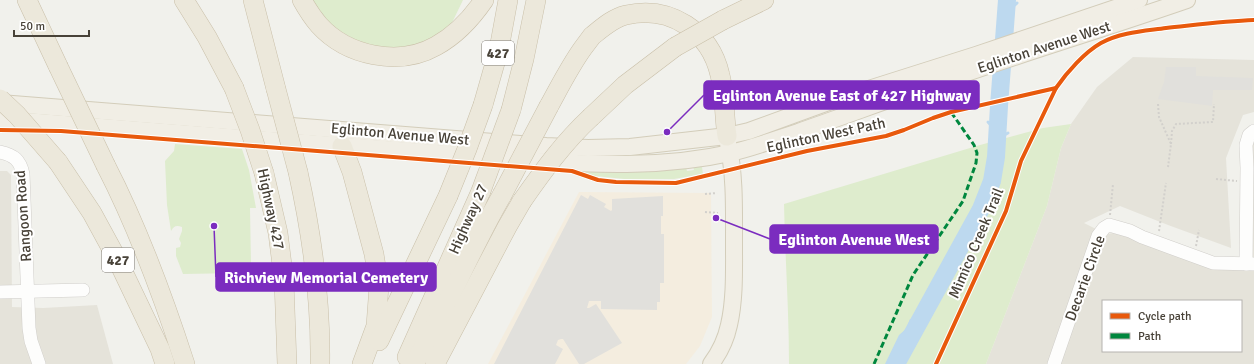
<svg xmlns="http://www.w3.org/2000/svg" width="1254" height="364" font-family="Signika,sans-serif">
	<rect width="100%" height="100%" fill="#f1f1ec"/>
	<g fill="#e5e3da" fill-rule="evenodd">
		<path d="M1133 57 1254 60V112L1243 115 1226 158 1231 248 1168 225 1120 206 1084 223 1106 234 1122 232 1208 263 1252 266 1249 151 1254 139V364H986L1047 206 1061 148 1071 124 1097 87ZM1103 301H1241V351H1103Z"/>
		<polygon points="0,171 7,171 11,175 12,307 43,308 97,305 113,364 0,364"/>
	</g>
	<polygon fill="#f4eddf" points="579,192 711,193 712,317 700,346 686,364 488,364"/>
	<g fill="#deeccd">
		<polygon points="311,0 463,0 448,31 433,40 400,50 367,47 330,25"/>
		<path d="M1071 124 1061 148 1047 206 986 364H789C789 311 785 257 784 204L980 145 1043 128Z"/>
		<path d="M175 144 242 149 249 170 256 208H250L251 264 250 276 241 277V273L183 274 176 256V248L180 247 181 243 179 239 182 231V227C176 225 174 226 171 231L167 205 165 161 174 151Z"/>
		<polygon points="693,166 702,167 703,174 674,179 624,179 595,176 579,170 686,167 687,171 694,170"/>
	</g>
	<g fill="#e1e0dc">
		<polygon points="1166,67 1196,67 1196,76 1253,78 1252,90 1213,90 1212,106 1158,99 1164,82"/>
		<polygon points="581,195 588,199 590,195 606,204 604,207 611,211 612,210 612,199 663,196 663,216 661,216 661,234 664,234 664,283 660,283 660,302 657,302 657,310 601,309 601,301 589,301 587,308 589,308 596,304 622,343 584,364 579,364 563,339 561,339 558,340 556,345 563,349 555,364 494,364"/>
	</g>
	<polygon fill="#bdd9ef" points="910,319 923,324 913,348 903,364 885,364 899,335 906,329"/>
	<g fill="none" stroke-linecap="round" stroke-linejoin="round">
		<g stroke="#bdd9ef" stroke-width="3">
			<polyline points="1006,12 1017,3"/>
			<polyline points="988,122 997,132"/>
			<polyline points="997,139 1008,133"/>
		</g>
		<polyline stroke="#bdd9ef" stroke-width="18" points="896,364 981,209 992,181 996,157 999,106 1007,0"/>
		<defs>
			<g id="minor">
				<path d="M0 152C14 155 20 160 23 174L29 328 31 341 39 364"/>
				<polyline points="1246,264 1247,168 1246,145 1249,135 1254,131"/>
				<polyline points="0,292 83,290"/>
				<polyline points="1054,364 1098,236 1104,228 1109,225 1130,231 1142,237 1213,263 1254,264"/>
			</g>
			<g id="major">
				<polyline points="0,103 546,146 588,148 630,147 727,136 749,131 834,100 976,55 1139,0"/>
				<path d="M0 119 538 161C601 165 668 167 730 153 753 148 776 139 798 132 850 114 901 95 952 78 1030 51 1109 27 1187 0"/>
				<path d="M711 364C720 352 726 339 729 325 735 299 734 270 734 243 734 209 735 176 728 143"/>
			</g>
			<g id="highway">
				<polyline points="27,0 58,66"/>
				<polyline points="184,0 207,37 234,88"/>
				<polyline points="253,0 276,89"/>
				<path d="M302 0C307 9 312 17 319 25 347 56 399 67 436 46 456 35 471 19 484 0"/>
				<polyline points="723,20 764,0"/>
				<polyline points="483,105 499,49 508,0"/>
				<path d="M549 106C560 86 570 66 583 48 586 44 589 40 592 36 602 28 613 18 626 15 670 5 710 31 720 75 725 94 724 116 727 136"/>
				<polyline points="511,110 524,59 536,0"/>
				<polyline points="591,117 625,85 675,47"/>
				<polyline points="342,146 352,172 374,254 379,286 376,326 362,364"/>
				<polyline points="58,162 92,213 116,257 160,349 165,364"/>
				<path d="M106 166C139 230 163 296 185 364"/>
				<path d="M298 172C312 235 321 299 320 364"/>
				<polyline points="264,173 278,233 284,281 287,364"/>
				<polyline points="379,341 448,196"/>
				<polyline points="407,357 481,191"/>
				<path d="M414 364C447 309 470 250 502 195"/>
				<polyline points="435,364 507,227 522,201"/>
			</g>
		</defs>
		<use href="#minor" stroke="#d0ceca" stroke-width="14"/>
		<use href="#major" stroke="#d3cdba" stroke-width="18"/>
		<use href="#highway" stroke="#c9bfa8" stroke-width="20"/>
		<g stroke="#d2d0cc" stroke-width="2" stroke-dasharray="2 2" stroke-linecap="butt">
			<polyline points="1158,104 1159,117 1171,144 1168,167"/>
			<polyline points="1171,144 1172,131 1176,124 1213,122 1214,104"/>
			<polyline points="1216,179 1237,181"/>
			<polyline points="705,194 717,193"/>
			<polyline points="705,212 718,213"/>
			<polyline points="1110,215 1113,184"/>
			<polyline points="1159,231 1166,183"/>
			<polyline points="1196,246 1199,230"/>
		</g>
		<use href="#minor" stroke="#fdfdfc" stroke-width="13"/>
		<use href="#major" stroke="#f1eee5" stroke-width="16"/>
		<use href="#highway" stroke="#ece8db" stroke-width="19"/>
		<defs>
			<g id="highway-bridge">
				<polyline points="675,47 723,20"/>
				<polyline points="58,66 106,166"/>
				<polyline points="234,88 250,130 264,173"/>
				<polyline points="276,89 298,172"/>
				<polyline points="0,99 17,115 58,162"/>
				<polyline points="481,191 511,110"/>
				<polyline points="502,195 549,106"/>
				<polyline points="448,196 467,149 483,105"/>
				<path d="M522 201C543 171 564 142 591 117"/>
			</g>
		</defs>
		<use href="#highway-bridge" stroke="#c9bfa8" stroke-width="20" stroke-linecap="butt"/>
		<use href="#highway-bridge" stroke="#ece8db" stroke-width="19"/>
		<polyline stroke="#00873e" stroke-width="3" stroke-dasharray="6 3" stroke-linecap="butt" points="874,364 913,275 963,201 976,163 977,153 974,145 951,112"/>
		<defs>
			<g id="cycleway">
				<path d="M0 130 61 131 572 171 598 180 616 182 676 183 807 151 886 136 904 130 933 118 951 112 1056 88C1067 72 1085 52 1101 43 1121 32 1145 31 1166 28 1195 25 1225 21 1254 20"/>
				<polyline points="936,364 1006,211 1021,161 1056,88"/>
			</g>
		</defs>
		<use href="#cycleway" stroke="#fff" stroke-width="6"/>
		<use href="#cycleway" stroke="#e8590c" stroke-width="4"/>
	</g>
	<g text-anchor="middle" stroke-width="4" stroke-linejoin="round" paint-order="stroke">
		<g fill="#fff" stroke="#7f7b74" stroke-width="1">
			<rect x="482" y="41" width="32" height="24" rx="3"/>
			<rect x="102" y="248" width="32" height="24" rx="3"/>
		</g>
		<g font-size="14" font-weight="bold" fill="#484238">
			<text x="498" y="58">427</text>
			<text x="118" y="265">427</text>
		</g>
		<g font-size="15" fill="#484238" stroke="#fff">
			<text transform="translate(1044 47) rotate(-18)" y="5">Eglinton Avenue West</text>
			<text transform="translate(400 134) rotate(5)" y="5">Eglinton Avenue West</text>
			<text transform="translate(826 135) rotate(-12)" y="5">Eglinton West Path</text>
			<text transform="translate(271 209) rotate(78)" y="5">Highway 427</text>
			<text transform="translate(23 216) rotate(-94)" y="5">Rangoon Road</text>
			<text transform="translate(468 219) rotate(-66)" y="5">Highway 27</text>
			<text transform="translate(976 243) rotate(-67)" y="5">Mimico Creek Trail</text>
			<text transform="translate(1085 278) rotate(-70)" y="5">Decarie Circle</text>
		</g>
	</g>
	<path fill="none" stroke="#7b2cbf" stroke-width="1.5" d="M667 132L704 95M716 218L770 239M214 226L216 277"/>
	<g fill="#7b2cbf" stroke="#fff" stroke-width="1.5">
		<circle cx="667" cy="132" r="4"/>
		<circle cx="716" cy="218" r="4"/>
		<circle cx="214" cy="226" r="4"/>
	</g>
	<g fill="#7b2cbf" stroke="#7b2cbf" stroke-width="1.5">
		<rect x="704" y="81" width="275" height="28" rx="4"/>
		<rect x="770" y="225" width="168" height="28" rx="4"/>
		<rect x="216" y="263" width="220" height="28" rx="4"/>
	</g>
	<g font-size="16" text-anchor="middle" font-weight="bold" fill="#fff">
		<text x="842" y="101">Eglinton Avenue East of 427 Highway</text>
		<text x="854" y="245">Eglinton Avenue West</text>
		<text x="326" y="283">Richview Memorial Cemetery</text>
	</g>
	<rect x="1102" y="300" width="140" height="52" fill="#ffffff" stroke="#b6b3af"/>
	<rect x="1110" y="313" width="20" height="6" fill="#e8590c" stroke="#b6b3af"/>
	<text x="1138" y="320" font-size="12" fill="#484238">Cycle path</text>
	<rect x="1110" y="333" width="20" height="6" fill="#00873e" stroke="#b6b3af"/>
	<text x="1138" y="340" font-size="12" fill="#484238">Path</text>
	<path d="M14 30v6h75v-6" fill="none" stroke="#484238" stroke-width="2"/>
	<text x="20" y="30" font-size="12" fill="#484238" stroke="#ffffff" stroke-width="3" paint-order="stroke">50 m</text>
</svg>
